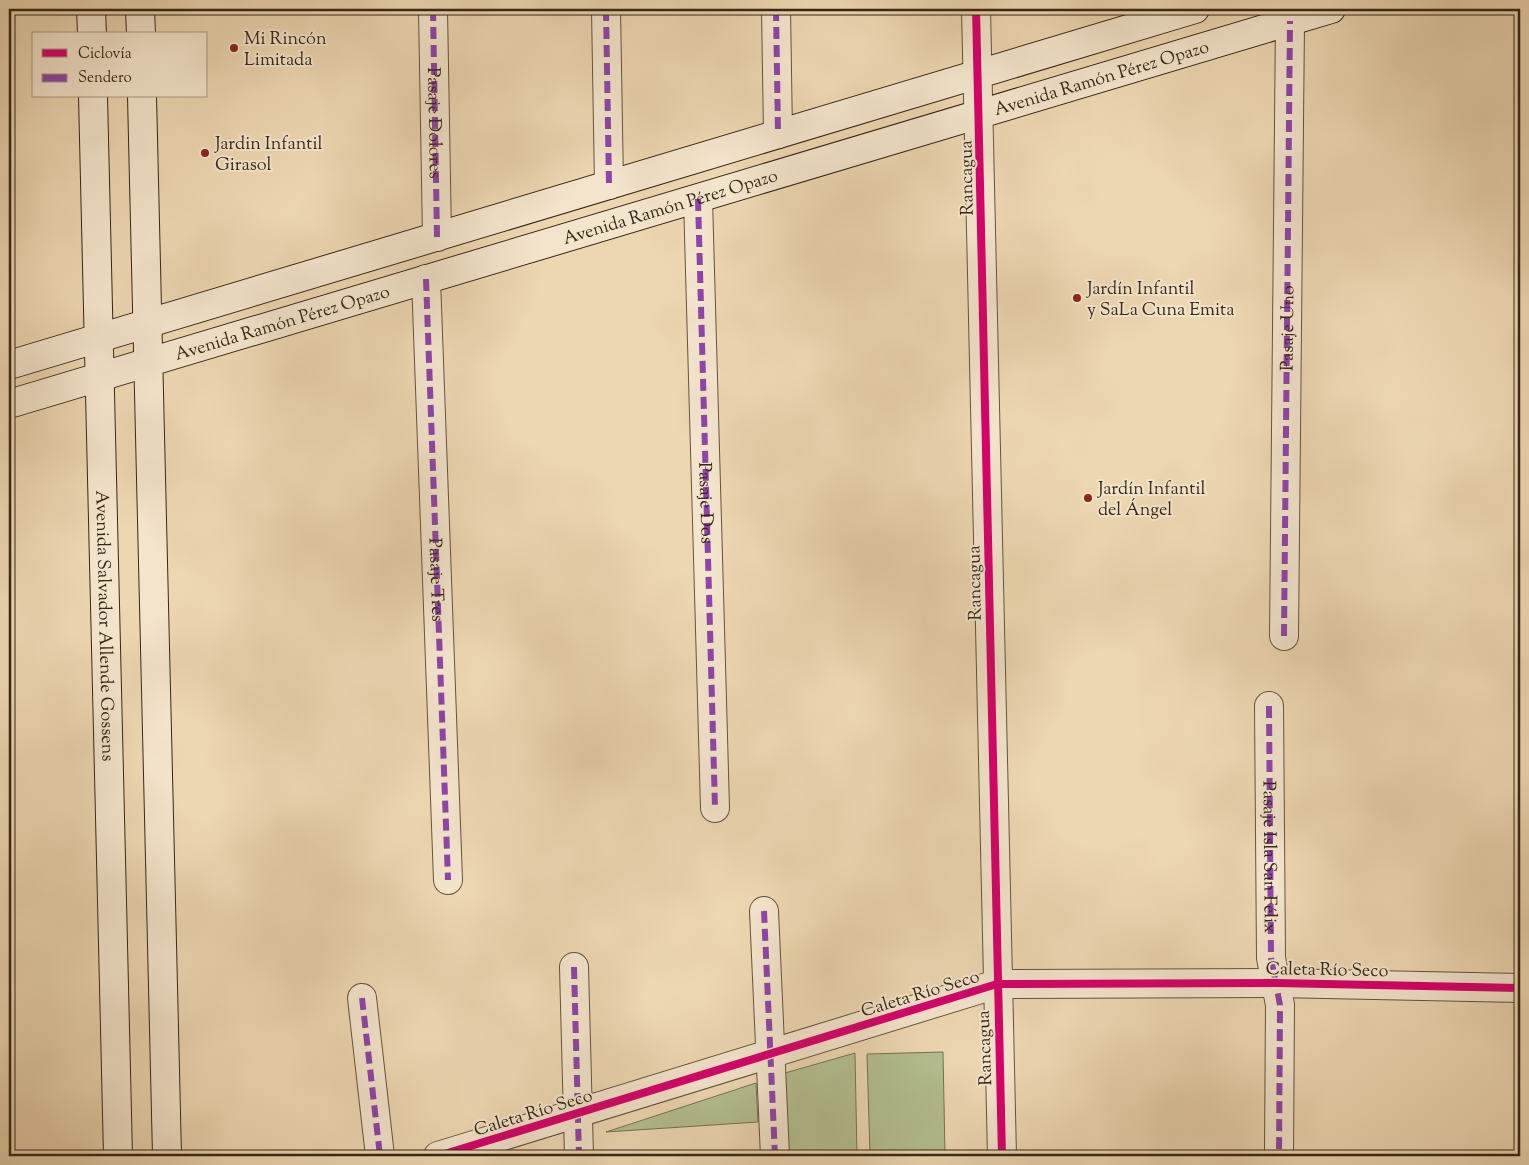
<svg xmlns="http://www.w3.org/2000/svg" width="1529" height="1165" font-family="'Sorts Mill Goudy',serif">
	<rect width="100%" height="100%" fill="#edd7b1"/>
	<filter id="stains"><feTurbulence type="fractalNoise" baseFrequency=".004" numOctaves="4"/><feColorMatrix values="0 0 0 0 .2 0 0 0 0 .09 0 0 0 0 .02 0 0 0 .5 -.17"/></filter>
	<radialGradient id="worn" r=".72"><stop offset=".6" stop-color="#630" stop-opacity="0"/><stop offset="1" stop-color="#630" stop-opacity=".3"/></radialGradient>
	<g fill="#b3bf8f" stroke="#747353">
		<polygon points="943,1052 945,1156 870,1156 867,1054"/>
		<polygon points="855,1053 857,1156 787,1156 785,1073"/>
		<polygon points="756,1083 758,1122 606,1132"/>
	</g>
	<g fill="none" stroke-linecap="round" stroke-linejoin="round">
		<defs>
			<g id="street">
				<path id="s1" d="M433 9 437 237"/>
				<polyline points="606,9 609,185"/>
				<polyline points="776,9 778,134"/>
				<polyline points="976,9 1002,1156"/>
				<polyline points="698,199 715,808"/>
				<polyline points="426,279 448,880"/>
				<path id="s2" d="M1284 636 1290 21"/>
				<path id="s3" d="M1269 706 1271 958 1280 1005 1279 1156"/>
				<polyline points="764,911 775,1156"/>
				<polyline points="574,967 579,1156"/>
				<polyline points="362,998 380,1156"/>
				<polyline points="438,1156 997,984 1276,983 1520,988"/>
			</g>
			<g id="secondary">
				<polyline points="91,9 92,34"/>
				<polyline points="140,9 141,34"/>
				<path id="s4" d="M93 96 118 1156"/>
				<polyline points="142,96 167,1156"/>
				<polyline points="9,365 1195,9"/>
				<path id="s5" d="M9 404 1331 9"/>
			</g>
		</defs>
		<use href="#street" stroke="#64533e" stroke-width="30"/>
		<use href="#secondary" stroke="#362717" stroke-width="30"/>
		<use href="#street" stroke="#f3e5cc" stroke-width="28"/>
		<use href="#secondary" stroke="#f3e5cc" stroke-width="28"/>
		<g stroke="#8e44ad" stroke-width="6" stroke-dasharray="12 6" stroke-linecap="butt">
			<polyline points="433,9 437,237"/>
			<polyline points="606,9 609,185"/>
			<polyline points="776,9 778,134"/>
			<path id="s6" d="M698 199 715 808"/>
			<path id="s7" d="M426 279 448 880"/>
			<polyline points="1284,636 1290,21"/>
			<polyline points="1269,706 1271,958 1280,1005 1279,1156"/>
			<polyline points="764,911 775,1156"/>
			<polyline points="574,967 579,1156"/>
			<polyline points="362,998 380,1156"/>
		</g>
		<defs>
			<g id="cycleway">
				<polyline points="976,9 1002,1156"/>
				<polyline points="438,1156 997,984 1276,983 1520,988"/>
			</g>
		</defs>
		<use href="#cycleway" stroke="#f3e5cc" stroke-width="11"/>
		<use href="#cycleway" stroke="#d6006c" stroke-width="8"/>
	</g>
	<g fill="#8f2418" stroke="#f3e5cc" stroke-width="2">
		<circle cx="234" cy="48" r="5"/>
		<circle cx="205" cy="153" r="5"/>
		<circle cx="1077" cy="298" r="5"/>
		<circle cx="1088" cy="498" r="5"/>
	</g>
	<g text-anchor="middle" stroke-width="4" stroke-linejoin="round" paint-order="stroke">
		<g font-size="18" fill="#362717" stroke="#f3e5cc" text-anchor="start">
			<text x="244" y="44">Mi Rincón<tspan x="244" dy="21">Limitada</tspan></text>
			<text x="215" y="149">Jardin Infantil<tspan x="215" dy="21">Girasol</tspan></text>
			<text x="1087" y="294">Jardín Infantil<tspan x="1087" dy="21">y SaLa Cuna Emita</tspan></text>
			<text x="1098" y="494">Jardín Infantil<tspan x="1098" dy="21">del Ángel</tspan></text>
		</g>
		<g font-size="18" fill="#362717" stroke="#f3e5cc">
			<text dy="6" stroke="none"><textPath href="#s5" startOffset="1140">Avenida Ramón Pérez Opazo</textPath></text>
			<text dy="6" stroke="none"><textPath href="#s1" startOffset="114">Pasaje Dolores</textPath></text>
			<text transform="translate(966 178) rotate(-91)" y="6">Rancagua</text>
			<text dy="6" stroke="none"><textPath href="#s5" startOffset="690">Avenida Ramón Pérez Opazo</textPath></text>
			<text dy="6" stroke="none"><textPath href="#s5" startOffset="285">Avenida Ramón Pérez Opazo</textPath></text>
			<text dy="6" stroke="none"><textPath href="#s2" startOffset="308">Pasaje Uno</textPath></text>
			<text dy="6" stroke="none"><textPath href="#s6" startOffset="304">Pasaje Dos</textPath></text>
			<text dy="6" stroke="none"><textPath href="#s7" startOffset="301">Pasaje Tres</textPath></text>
			<text transform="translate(974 583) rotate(-91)" y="6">Rancagua</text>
			<text dy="6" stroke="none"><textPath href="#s4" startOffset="530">Avenida Salvador Allende Gossens</textPath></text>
			<text dy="6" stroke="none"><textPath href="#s3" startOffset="151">Pasaje Isla San Félix</textPath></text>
			<text transform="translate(1327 969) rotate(1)" y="6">Caleta Río Seco</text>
			<text transform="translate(920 993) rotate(-17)" y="6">Caleta Río Seco</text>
			<text transform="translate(984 1048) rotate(-92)" y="6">Rancagua</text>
			<text transform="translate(533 1112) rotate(-17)" y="6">Caleta Río Seco</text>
		</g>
	</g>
	<rect width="1529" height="1165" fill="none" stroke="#edd7b1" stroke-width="30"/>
	<rect x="10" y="10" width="1509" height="1145" fill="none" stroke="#362717" stroke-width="2.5"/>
	<rect x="15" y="15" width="1499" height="1135" fill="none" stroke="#362717"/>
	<rect x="32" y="32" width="175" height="65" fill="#f3e5cc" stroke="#a79984"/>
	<rect x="42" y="49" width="25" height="8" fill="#d6006c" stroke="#a79984"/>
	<text x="78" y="58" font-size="15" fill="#362717">Ciclovía</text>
	<rect x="42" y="74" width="25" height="8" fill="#8e44ad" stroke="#a79984"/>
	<text x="78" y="82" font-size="15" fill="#362717">Sendero</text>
	<rect width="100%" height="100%" filter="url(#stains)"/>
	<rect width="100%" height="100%" fill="url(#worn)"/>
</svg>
